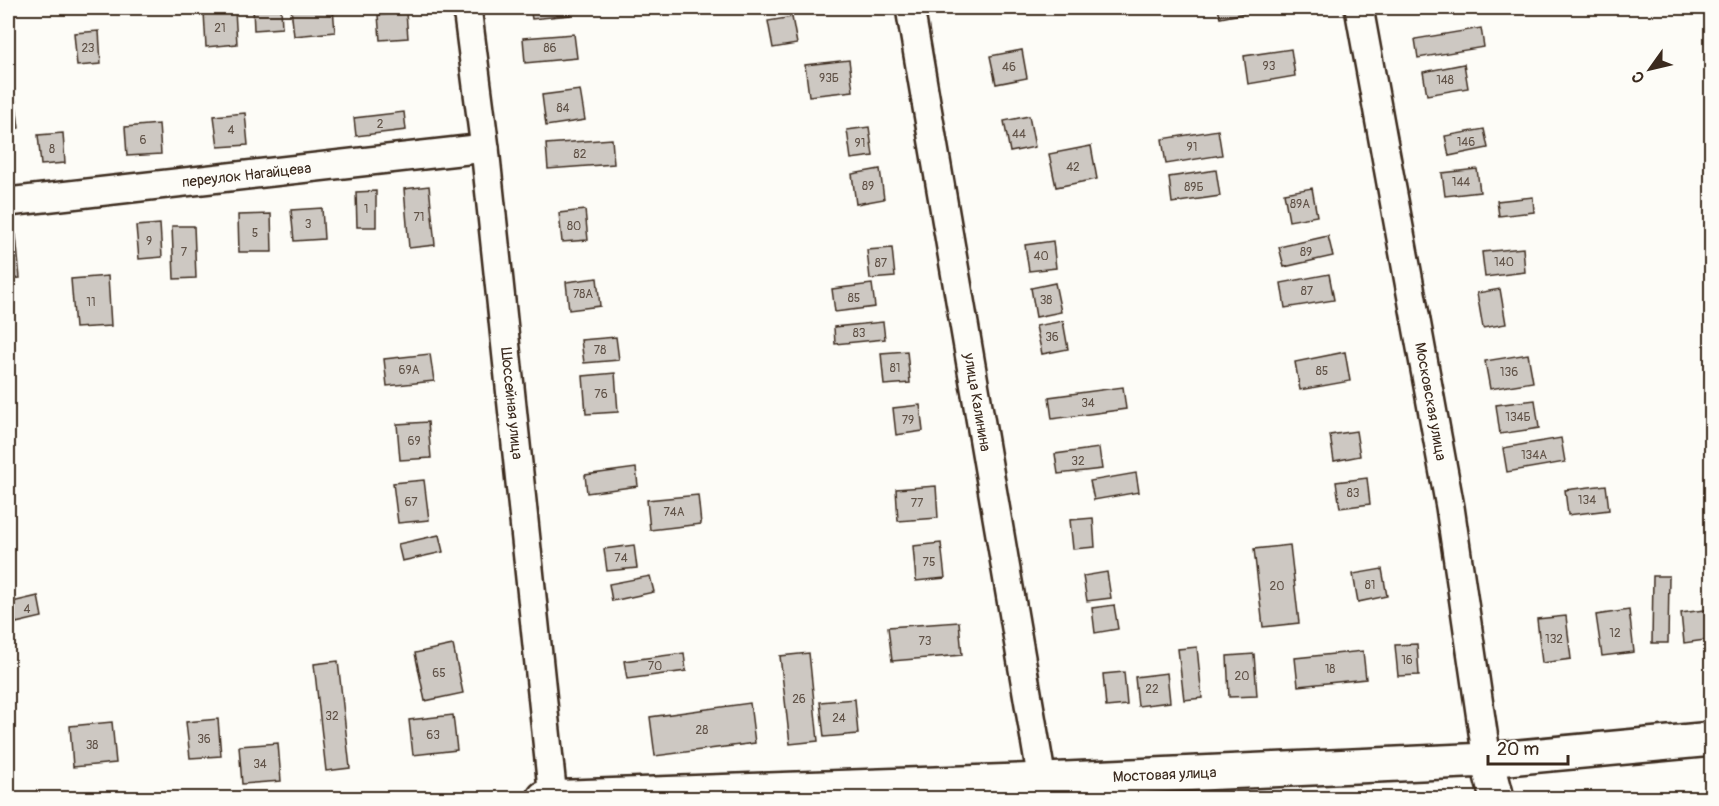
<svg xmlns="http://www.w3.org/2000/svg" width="1719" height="806" font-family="Pangolin,sans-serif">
	<rect width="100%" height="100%" fill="#fdfcf7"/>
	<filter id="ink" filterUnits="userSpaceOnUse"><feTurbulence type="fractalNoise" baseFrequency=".0167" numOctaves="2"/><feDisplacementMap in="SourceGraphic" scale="12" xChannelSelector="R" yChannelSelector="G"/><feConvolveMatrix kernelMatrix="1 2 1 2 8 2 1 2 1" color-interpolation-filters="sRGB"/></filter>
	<g filter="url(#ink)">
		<g fill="#cdc8c2" stroke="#3b2a1e" stroke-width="1.5">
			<polygon points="253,8 281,8 282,28 254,30"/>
			<polygon points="291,8 333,8 335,32 294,36"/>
			<polygon points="530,8 569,8 570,15 532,19"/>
			<polygon points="1218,8 1271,8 1220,18"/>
			<polygon points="235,10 237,44 206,47 204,12"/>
			<polygon points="406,13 408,38 380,40 378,15"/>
			<polygon points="792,17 797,44 773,48 768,21"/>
			<polygon points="1481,28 1484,47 1418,58 1415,39"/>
			<polygon points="99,31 101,64 77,66 74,33"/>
			<polygon points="574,34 577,58 525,63 523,38"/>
			<polygon points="1291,49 1295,76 1248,84 1244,56"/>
			<polygon points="1022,50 1027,78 996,84 990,56"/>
			<polygon points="849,60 853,91 809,96 805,65"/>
			<polygon points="1464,64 1468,88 1427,95 1423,72"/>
			<polygon points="580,90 585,120 546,126 542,95"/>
			<polygon points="15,97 19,128 8,130 8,98"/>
			<polygon points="404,112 406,130 356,136 354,118"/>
			<polygon points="245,113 248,145 218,147 214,116"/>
			<polygon points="1029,116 1035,147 1010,152 1004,121"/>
			<polygon points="159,124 161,154 127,156 125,127"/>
			<polygon points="869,127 873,156 851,159 847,130"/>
			<polygon points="1484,129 1488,148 1449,156 1445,136"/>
			<polygon points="1218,130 1222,155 1166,164 1162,139"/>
			<polygon points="63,133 65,163 41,165 38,135"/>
			<polygon points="612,139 614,164 548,169 546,144"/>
			<polygon points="1091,146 1097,179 1056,187 1049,154"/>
			<polygon points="880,169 884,199 856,204 852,174"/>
			<polygon points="1477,169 1480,192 1445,196 1442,173"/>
			<polygon points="1216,170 1220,196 1172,203 1169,177"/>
			<polygon points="429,186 435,245 409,248 404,189"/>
			<polygon points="1312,188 1317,216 1289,221 1284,193"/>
			<polygon points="376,191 376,227 357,227 356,192"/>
			<polygon points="1533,197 1534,212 1499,216 1497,201"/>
			<polygon points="322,208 324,239 294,241 291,210"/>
			<polygon points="585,210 588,240 562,242 559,213"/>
			<polygon points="271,214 272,252 239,252 238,215"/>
			<polygon points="160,224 162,257 139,259 136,226"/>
			<polygon points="172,226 194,226 196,278 174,279"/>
			<polygon points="16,235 20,278 8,279 8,236"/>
			<polygon points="1328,236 1333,256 1284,267 1279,247"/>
			<polygon points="1053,241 1056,268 1029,271 1025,245"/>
			<polygon points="892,248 895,277 870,279 867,250"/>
			<polygon points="1523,248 1525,272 1485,277 1482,252"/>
			<polygon points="1329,274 1334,300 1285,308 1281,283"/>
			<polygon points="108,276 111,326 75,328 71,279"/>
			<polygon points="597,278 600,306 569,310 566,282"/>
			<polygon points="1055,283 1061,312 1036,317 1031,288"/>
			<polygon points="872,284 875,307 835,312 832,289"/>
			<polygon points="1500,289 1506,324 1483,328 1477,293"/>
			<polygon points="1063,321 1068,349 1042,354 1036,326"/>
			<polygon points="883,322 885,339 835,344 834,327"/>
			<polygon points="616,337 619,360 584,363 581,340"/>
			<polygon points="907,351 910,383 884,385 881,353"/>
			<polygon points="1345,352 1350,381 1300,390 1295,362"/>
			<polygon points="430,354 434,381 387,386 384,359"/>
			<polygon points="1528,354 1533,382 1490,389 1485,361"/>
			<polygon points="615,373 618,412 586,414 583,376"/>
			<polygon points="1123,387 1126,409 1052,419 1049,397"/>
			<polygon points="1535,400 1539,428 1500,434 1496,405"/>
			<polygon points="920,405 923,431 896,435 893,408"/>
			<polygon points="428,422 431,458 400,460 397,424"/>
			<polygon points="1356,431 1360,456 1334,461 1330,435"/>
			<polygon points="1561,438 1565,462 1507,472 1503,448"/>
			<polygon points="1099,448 1102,469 1058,474 1055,454"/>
			<polygon points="636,468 638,486 587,493 585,475"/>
			<polygon points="1136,473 1139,492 1094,500 1090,481"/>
			<polygon points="1367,478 1370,504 1340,508 1336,482"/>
			<polygon points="424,480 429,520 398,523 393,483"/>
			<polygon points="1606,485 1609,510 1568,515 1565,490"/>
			<polygon points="936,486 938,518 898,521 896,489"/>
			<polygon points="698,495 701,524 650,530 647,500"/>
			<polygon points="1093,518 1095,547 1073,549 1070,520"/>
			<polygon points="439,535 443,552 402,561 398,544"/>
			<polygon points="941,543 945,578 916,581 913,546"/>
			<polygon points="634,545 637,568 607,571 604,549"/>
			<polygon points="1290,545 1299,623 1263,627 1254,549"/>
			<polygon points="1382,569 1387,596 1358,602 1353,574"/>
			<polygon points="1107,572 1111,598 1087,601 1083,576"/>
			<polygon points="650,576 654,592 612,601 609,584"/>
			<polygon points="1653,576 1669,576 1668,643 1652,643"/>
			<polygon points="38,596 42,617 16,623 12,602"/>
			<polygon points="1114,605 1118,629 1095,633 1092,608"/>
			<polygon points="1712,609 1712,639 1684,643 1681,613"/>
			<polygon points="1629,610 1634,652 1602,656 1596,615"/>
			<polygon points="1566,616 1571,659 1542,663 1537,619"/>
			<polygon points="959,622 962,655 892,661 888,627"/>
			<polygon points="1417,644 1419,675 1398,676 1395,645"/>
			<polygon points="453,645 463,693 425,701 415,653"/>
			<polygon points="1197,647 1202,698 1184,700 1178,649"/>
			<polygon points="1363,651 1366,679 1298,686 1295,658"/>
			<polygon points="684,653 686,671 627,679 624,661"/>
			<polygon points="809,653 818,741 790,744 780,656"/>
			<polygon points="1254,654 1257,696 1229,697 1227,656"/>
			<polygon points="338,661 350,768 326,771 314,664"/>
			<polygon points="1124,672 1127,705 1106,707 1103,674"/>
			<polygon points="1167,673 1170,702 1138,706 1135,677"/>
			<polygon points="855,699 858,734 824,737 820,702"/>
			<polygon points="750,703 755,743 655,756 650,717"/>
			<polygon points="453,715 457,750 413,755 409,720"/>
			<polygon points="218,719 221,756 190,758 186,722"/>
			<polygon points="112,722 116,763 73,767 70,726"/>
			<polygon points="278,743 281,781 242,784 239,746"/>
		</g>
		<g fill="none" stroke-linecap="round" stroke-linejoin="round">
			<defs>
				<g id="minor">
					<path id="s1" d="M467 8 485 148 553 798"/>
					<path id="s2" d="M910 8 1045 798"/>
					<path id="s3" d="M1359 8 1450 507 1487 760"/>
					<path id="s4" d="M8 202 485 148"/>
				</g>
				<polyline id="tertiary" points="1487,760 1712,739"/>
				<g id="secondary">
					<path id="s5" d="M544 798 1044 780 1487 760 1497 798"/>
				</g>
			</defs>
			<use href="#minor" stroke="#3b2a1e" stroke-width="32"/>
			<use href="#tertiary" stroke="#3b2a1e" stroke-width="38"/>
			<use href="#secondary" stroke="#3b2a1e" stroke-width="38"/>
			<use href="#minor" stroke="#fdfcf7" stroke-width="27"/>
			<use href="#tertiary" stroke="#fdfcf7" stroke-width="33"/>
			<use href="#secondary" stroke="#fdfcf7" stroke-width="33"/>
		</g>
	</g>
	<g text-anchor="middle" stroke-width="6" stroke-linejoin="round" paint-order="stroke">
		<g font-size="12" fill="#605247">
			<text x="220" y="32">21</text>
			<text x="88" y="52">23</text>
			<text x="550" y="52">86</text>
			<text x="1269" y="70">93</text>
			<text x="1009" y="71">46</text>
			<text x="829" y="82">93Б</text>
			<text x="1445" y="84">148</text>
			<text x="563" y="112">84</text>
			<text x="380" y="128">2</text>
			<text x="231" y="134">4</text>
			<text x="1019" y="138">44</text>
			<text x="143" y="144">6</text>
			<text x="1466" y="146">146</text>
			<text x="860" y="147">91</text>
			<text x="1192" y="151">91</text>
			<text x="52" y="153">8</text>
			<text x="580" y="158">82</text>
			<text x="1073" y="171">42</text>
			<text x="1461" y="186">144</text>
			<text x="868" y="190">89</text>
			<text x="1194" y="191">89Б</text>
			<text x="1300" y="208">89А</text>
			<text x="366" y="213">1</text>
			<text x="419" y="221">71</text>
			<text x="308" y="228">3</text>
			<text x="574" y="230">80</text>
			<text x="255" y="237">5</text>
			<text x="149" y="245">9</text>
			<text x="184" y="256">7</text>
			<text x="1306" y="256">89</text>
			<text x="1041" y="260">40</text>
			<text x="1504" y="266">140</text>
			<text x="881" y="267">87</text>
			<text x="1307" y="295">87</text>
			<text x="583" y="298">78А</text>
			<text x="854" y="302">85</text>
			<text x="1046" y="304">38</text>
			<text x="91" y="306">11</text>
			<text x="859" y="337">83</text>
			<text x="1052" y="341">36</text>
			<text x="600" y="354">78</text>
			<text x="895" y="372">81</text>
			<text x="409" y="374">69А</text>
			<text x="1322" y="375">85</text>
			<text x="1509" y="376">136</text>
			<text x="601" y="398">76</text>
			<text x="1088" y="407">34</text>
			<text x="1518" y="421">134Б</text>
			<text x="908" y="424">79</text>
			<text x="414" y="445">69</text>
			<text x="1534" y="459">134А</text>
			<text x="1078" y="465">32</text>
			<text x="1353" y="497">83</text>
			<text x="1587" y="504">134</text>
			<text x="411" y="506">67</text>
			<text x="917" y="507">77</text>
			<text x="674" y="516">74А</text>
			<text x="621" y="562">74</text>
			<text x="929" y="566">75</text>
			<text x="1370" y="589">81</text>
			<text x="1277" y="590">20</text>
			<text x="27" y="613">4</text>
			<text x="1615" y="637">12</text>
			<text x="1554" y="643">132</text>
			<text x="925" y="645">73</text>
			<text x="1407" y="664">16</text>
			<text x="655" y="670">70</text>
			<text x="1330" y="673">18</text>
			<text x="439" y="677">65</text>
			<text x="1242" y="680">20</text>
			<text x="1152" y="693">22</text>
			<text x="799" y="703">26</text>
			<text x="332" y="720">32</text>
			<text x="839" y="722">24</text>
			<text x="702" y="734">28</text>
			<text x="433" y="739">63</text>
			<text x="204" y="743">36</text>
			<text x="92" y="749">38</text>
			<text x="260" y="768">34</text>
		</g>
		<g font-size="15" fill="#3b2a1e" stroke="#fdfcf7">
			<text dy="5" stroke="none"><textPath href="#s4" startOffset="240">переулок Нагайцева</textPath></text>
			<text dy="5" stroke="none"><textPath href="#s1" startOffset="398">Шоссейная улица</textPath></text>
			<text dy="5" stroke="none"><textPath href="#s2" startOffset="400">улица Калинина</textPath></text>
			<text dy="5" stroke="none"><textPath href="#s3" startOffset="400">Московская улица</textPath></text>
			<text dy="5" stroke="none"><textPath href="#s5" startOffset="621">Мостовая улица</textPath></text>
		</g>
	</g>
	<rect width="1719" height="806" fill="none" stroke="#fdfcf7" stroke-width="30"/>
	<rect x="15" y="15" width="1689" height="776" fill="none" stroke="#3b2a1e" stroke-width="2" filter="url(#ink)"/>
	<g transform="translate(1650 69) rotate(236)" stroke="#fdfcf7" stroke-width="4.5" paint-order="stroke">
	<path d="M0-4.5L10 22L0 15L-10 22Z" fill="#3b2a1e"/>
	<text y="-9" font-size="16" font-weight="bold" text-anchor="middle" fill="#3b2a1e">С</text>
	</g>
	<path d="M1488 755v9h80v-9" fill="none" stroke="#3b2a1e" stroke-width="3"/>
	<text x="1497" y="755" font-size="18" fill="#3b2a1e" stroke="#fdfcf7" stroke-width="4.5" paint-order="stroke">20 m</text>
</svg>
